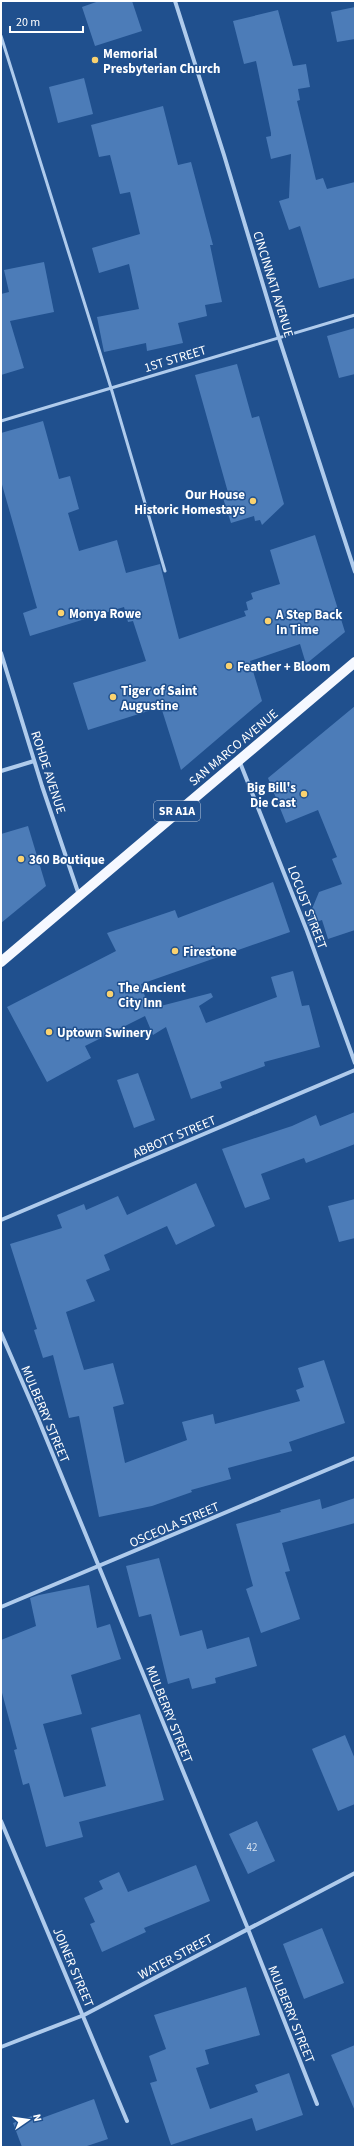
<svg xmlns="http://www.w3.org/2000/svg" width="356" height="2148" font-family="'Source Sans 3',sans-serif">
	<rect width="100%" height="100%" fill="#20508e"/>
	<g fill="#4c7cb8">
		<polygon points="99,1 132,1 142,31 95,46 82,7"/>
		<polygon points="355,7 355,39 337,42 331,12"/>
		<polygon points="278,10 293,66 306,64 310,87 298,89 300,100 297,101 316,180 323,178 327,189 355,182 355,278 319,288 300,226 289,230 279,201 289,198 291,154 271,159 266,137 271,136 271,133 256,61 244,64 233,21"/>
		<polygon points="84,78 93,114 58,123 49,87"/>
		<polygon points="163,106 178,165 191,162 213,245 210,245 222,302 205,305 207,316 178,323 183,343 147,351 146,343 104,352 97,317 139,309 129,264 99,273 92,248 140,234 130,192 120,194 110,155 99,157 91,125"/>
		<polygon points="44,262 54,312 10,321 24,368 1,375 1,294 9,292 4,270"/>
		<polygon points="355,328 355,374 339,378 327,336"/>
		<polygon points="237,364 252,418 259,416 284,504 262,525 260,520 255,521 254,516 231,523 223,498 229,496 195,375"/>
		<polygon points="43,421 59,479 70,476 79,509 68,513 79,551 117,540 126,573 160,564 179,639 246,616 244,611 248,610 246,602 253,599 251,593 280,584 270,550 315,535 345,632 306,664 300,644 250,661 262,701 181,770 161,707 88,730 73,683 146,661 133,621 128,622 124,607 30,636 23,613 37,608 1,481 1,433"/>
		<polygon points="355,706 355,930 328,939 322,920 308,925 307,921 319,892 342,884 332,859 337,857 318,810 286,823 268,778"/>
		<polygon points="28,826 46,886 1,923 1,834"/>
		<polygon points="273,882 290,932 141,984 149,1009 211,993 213,997 199,1006 206,1023 277,997 271,977 293,971 302,1006 309,1005 320,1047 264,1062 265,1066 220,1082 222,1088 191,1099 166,1027 153,1035 145,1016 85,1046 91,1058 47,1082 7,1007 116,951 107,933 175,910 178,918"/>
		<polygon points="138,1073 155,1120 134,1128 117,1080"/>
		<polygon points="355,1112 355,1144 306,1163 304,1158 261,1174 270,1199 245,1208 222,1149 292,1126 316,1115 320,1126"/>
		<polygon points="196,1183 215,1226 176,1245 167,1226 104,1255 110,1270 86,1280 95,1301 66,1312 84,1370 113,1363 124,1404 113,1407 125,1463 187,1440 182,1422 213,1414 215,1424 300,1401 296,1390 304,1387 298,1368 324,1360 345,1423 289,1442 292,1451 228,1468 231,1479 191,1490 192,1492 152,1506 99,1517 79,1416 69,1418 53,1355 43,1358 34,1330 37,1329 10,1244 62,1228 57,1215 84,1204 86,1210 118,1196 127,1215"/>
		<polygon points="355,1199 355,1238 339,1242 328,1206"/>
		<polygon points="355,1498 355,1523 282,1543 290,1571 285,1572 300,1619 261,1633 246,1589 253,1586 236,1524 281,1512 280,1510 320,1499 322,1509"/>
		<polygon points="159,1558 180,1636 202,1630 207,1649 249,1637 257,1666 215,1678 216,1683 192,1689 189,1678 168,1684 151,1614 139,1617 126,1566"/>
		<polygon points="89,1585 97,1628 110,1624 121,1659 71,1675 82,1714 43,1724 64,1797 106,1786 91,1728 140,1714 164,1800 79,1822 83,1837 46,1847 29,1783 23,1785 14,1750 17,1749 1,1689 1,1640 36,1626 30,1598 39,1595"/>
		<polygon points="345,1735 355,1759 355,1804 338,1811 312,1749"/>
		<polygon points="257,1821 275,1861 248,1874 229,1834"/>
		<polygon points="196,1865 210,1901 144,1928 146,1932 102,1952 90,1924 95,1922 84,1898 103,1889 99,1881 119,1872 128,1892"/>
		<polygon points="322,1928 344,1983 304,1999 283,1944"/>
		<polygon points="246,1987 260,2035 205,2050 209,2064 196,2068 210,2109 258,2092 255,2085 289,2073 303,2115 256,2131 252,2118 171,2145 150,2083 157,2081 149,2056 166,2049 154,2015"/>
		<polygon points="355,2045 355,2111 331,2055"/>
		<polygon points="94,2099 108,2139 84,2147 22,2147 13,2123 40,2113 42,2118"/>
	</g>
	<g fill="none" stroke-linecap="round" stroke-linejoin="round">
		<g stroke="#afcbec" stroke-width="3">
			<polyline points="1,36 111,388 165,571"/>
			<polyline points="1,421 355,315"/>
		</g>
		<g stroke="#afcbec" stroke-width="4">
			<polyline points="175,1 224,155 279,338 355,572"/>
			<polyline points="1,653 42,786 79,895"/>
			<polyline points="239,760 307,931 355,1063"/>
			<polyline points="1,771 34,761"/>
			<polyline points="1,1220 355,1070"/>
			<polyline points="1,1333 37,1416 248,1929 317,2104"/>
			<polyline points="1,1607 355,1458"/>
			<polyline points="1,1821 127,2121"/>
			<polyline points="1,2047 84,2015 355,1873"/>
		</g>
		<polyline stroke="#f5f8ff" stroke-width="10" points="1,962 355,662"/>
	</g>
	<g fill="#fad26f" stroke="#20508e" stroke-width="1.5">
		<circle cx="95" cy="60" r="4"/>
		<circle cx="253" cy="501" r="4"/>
		<circle cx="61" cy="613" r="4"/>
		<circle cx="268" cy="621" r="4"/>
		<circle cx="229" cy="666" r="4"/>
		<circle cx="113" cy="697" r="4"/>
		<circle cx="304" cy="794" r="4"/>
		<circle cx="21" cy="859" r="4"/>
		<circle cx="175" cy="951" r="4"/>
		<circle cx="110" cy="994" r="4"/>
		<circle cx="49" cy="1032" r="4"/>
	</g>
	<g text-anchor="middle" stroke-width="3" stroke-linejoin="round" paint-order="stroke">
		<g font-size="11" fill="#d2deed">
			<text x="252" y="1851">42</text>
		</g>
		<rect fill="#20508e" stroke="#bccadd" stroke-width="1" x="154" y="801" width="46" height="20" rx="3"/>
		<g font-size="12" font-weight="bold" fill="#fff">
			<text x="177" y="815">SR A1A</text>
		</g>
		<g font-size="13" font-weight="bold" fill="#fff" stroke="#20508e" text-anchor="start">
			<text x="103" y="58">Memorial<tspan x="103" dy="15">Presbyterian Church</tspan></text>
			<text x="245" y="499" text-anchor="end">Our House<tspan x="245" dy="15">Historic Homestays</tspan></text>
			<text x="69" y="618">Monya Rowe</text>
			<text x="276" y="619">A Step Back<tspan x="276" dy="15">In Time</tspan></text>
			<text x="237" y="671">Feather + Bloom</text>
			<text x="121" y="695">Tiger of Saint<tspan x="121" dy="15">Augustine</tspan></text>
			<text x="296" y="792" text-anchor="end">Big Bill's<tspan x="296" dy="15">Die Cast</tspan></text>
			<text x="29" y="864">360 Boutique</text>
			<text x="183" y="956">Firestone</text>
			<text x="118" y="992">The Ancient<tspan x="118" dy="15">City Inn</tspan></text>
			<text x="57" y="1037">Uptown Swinery</text>
		</g>
		<g font-size="13" fill="#fff" stroke="#20508e">
			<text transform="translate(274 284) rotate(73)" y="5">CINCINNATI AVENUE</text>
			<text transform="translate(175 358) rotate(-17)" y="5">1ST STREET</text>
			<text transform="translate(233 747) rotate(-40)" y="5">SAN MARCO AVENUE</text>
			<text transform="translate(49 772) rotate(72)" y="5">ROHDE AVENUE</text>
			<text transform="translate(308 907) rotate(69)" y="5">LOCUST STREET</text>
			<text transform="translate(174 1136) rotate(-23)" y="5">ABBOTT STREET</text>
			<text transform="translate(46 1414) rotate(67)" y="5">MULBERRY STREET</text>
			<text transform="translate(174 1524) rotate(-23)" y="5">OSCEOLA STREET</text>
			<text transform="translate(170 1714) rotate(68)" y="5">MULBERRY STREET</text>
			<text transform="translate(175 1956) rotate(-28)" y="5">WATER STREET</text>
			<text transform="translate(74 1967) rotate(67)" y="5">JOINER STREET</text>
			<text transform="translate(292 2014) rotate(68)" y="5">MULBERRY STREET</text>
		</g>
	</g>
	<rect width="356" height="2148" fill="none" stroke="#ffffff" stroke-width="4"/>
	<g transform="translate(28 2120) rotate(77)" stroke="#20508e" stroke-width="3" paint-order="stroke">
	<path d="M0-3L7 15L0 10L-7 15Z" fill="#ffffff"/>
	<text y="-6" font-size="11" font-weight="bold" text-anchor="middle" fill="#ffffff">N</text>
	</g>
	<path d="M10 26v6h73v-6" fill="none" stroke="#ffffff" stroke-width="2"/>
	<text x="16" y="26" font-size="12" fill="#ffffff" stroke="#20508e" stroke-width="3" paint-order="stroke">20 m</text>
</svg>
